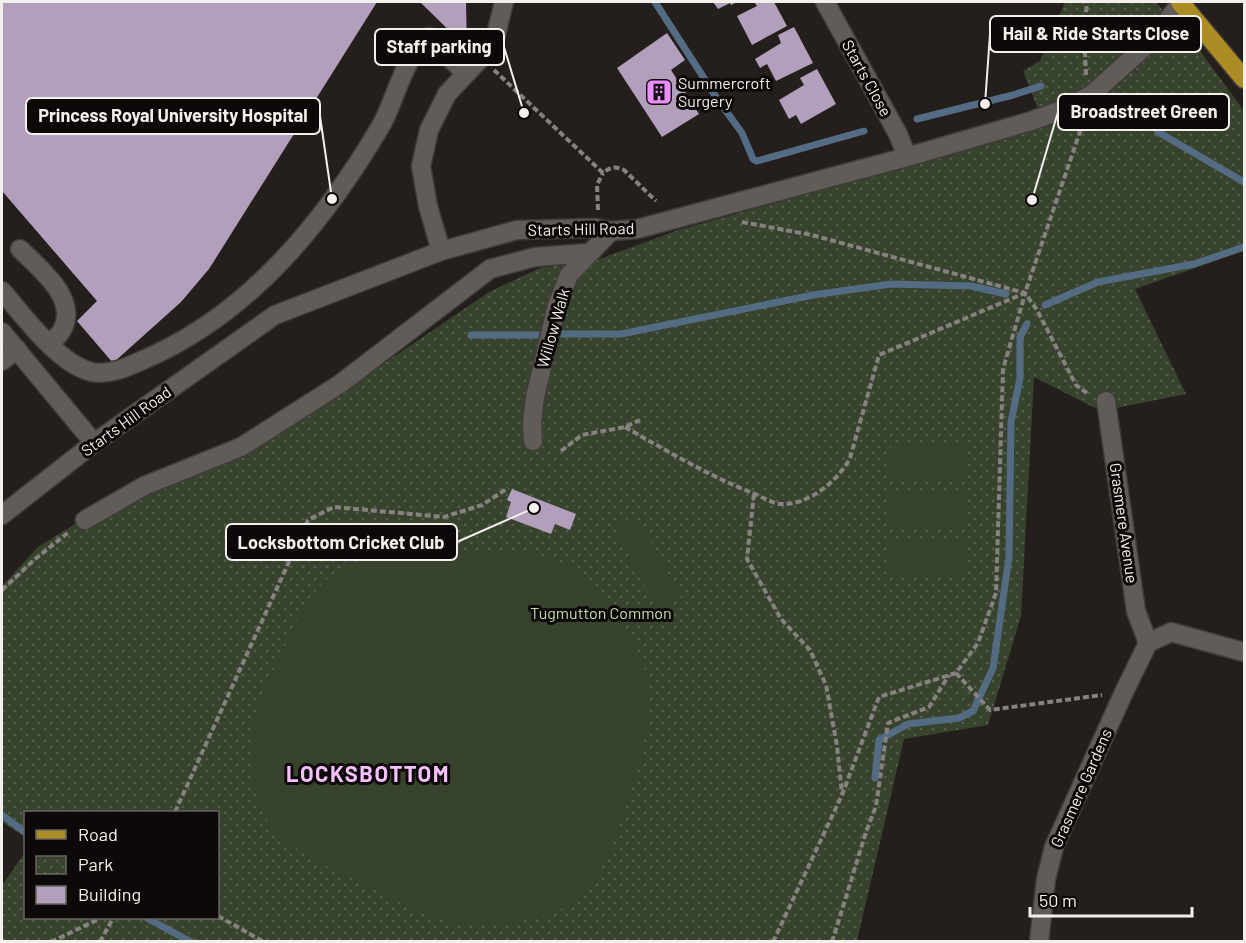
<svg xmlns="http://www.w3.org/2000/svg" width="1246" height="943" font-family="Barlow,sans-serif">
	<defs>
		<pattern id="park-dots" width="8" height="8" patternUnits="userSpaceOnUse" patternTransform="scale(1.5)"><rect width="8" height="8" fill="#38432e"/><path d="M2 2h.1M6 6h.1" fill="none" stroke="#555e4d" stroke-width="1.8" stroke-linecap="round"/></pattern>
	</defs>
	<rect width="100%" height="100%" fill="#241f1c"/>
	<polygon fill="url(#park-dots)" points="1065,2 1156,2 1183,36 1198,48 1244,111 1244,251 1135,289 1186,394 1101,411 1034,377 1021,616 988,725 904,739 857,941 2,941 2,885 25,853 26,918 218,918 218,812 26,812 25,837 2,822 2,584 3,585 38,547 144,481 260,440 364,377 489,292 540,268 594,261 678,230 904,167 1044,124 1023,71 1040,61"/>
	<g fill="#38432e">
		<polygon points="891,444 968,446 967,482 890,480"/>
		<polygon points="889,492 966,494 965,530 888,528"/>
		<polygon points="636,515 681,598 658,610 614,527"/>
		<polygon points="888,539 965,541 964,577 887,575"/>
		<path d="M501 551C565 552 599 578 628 633 638 651 648 670 649 691 651 728 636 777 624 812 613 842 603 877 578 899 558 916 509 925 483 925 436 925 408 906 367 886 340 872 310 860 286 841 246 808 245 749 259 703 264 686 274 669 282 653 297 620 309 587 342 569 366 556 395 557 421 556 448 554 475 552 501 551Z"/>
	</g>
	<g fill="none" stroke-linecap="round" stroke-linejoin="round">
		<g stroke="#546c83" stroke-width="7">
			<polyline points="655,2 718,100 742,133 753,159 757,161 864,131"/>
			<polyline points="917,119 1013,95 1041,86"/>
			<polyline points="1158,132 1244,182"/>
			<polyline points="1045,305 1098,282 1194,264 1244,247"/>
			<polyline points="557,334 621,334 813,295 891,284 971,286 1006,294"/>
			<polyline points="471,335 543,335"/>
			<polyline points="875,778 879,740 908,724 959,718 973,711 993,668 1009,557 1011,422 1020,378 1020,337 1027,324"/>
			<polyline points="2,815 26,833"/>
			<polyline points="147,918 191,942"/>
		</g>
	</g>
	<g fill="#b29fbb">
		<polygon points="2,2 377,2 209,269 181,302 113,363 77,321 97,301 2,191"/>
		<polygon points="420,2 466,2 467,48"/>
		<polygon points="713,2 737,2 731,5 730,3 718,9"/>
		<polygon points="754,2 774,2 787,26 752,45 737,16 757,6"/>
		<polygon points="794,27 813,63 776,81 767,64 760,68 755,59 781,43 778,35"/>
		<polygon points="667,33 685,60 671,70 699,114 662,137 617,68"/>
		<polygon points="817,69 836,104 801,124 796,115 789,119 779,100 804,85 800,78"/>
		<polygon points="512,489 576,514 570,530 555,524 551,534 506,517 511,502 507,500"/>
	</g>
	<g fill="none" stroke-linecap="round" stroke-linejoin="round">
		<defs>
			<g id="minor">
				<polyline points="825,2 898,134 907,157"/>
				<path d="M20 249C40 269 79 299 62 330 60 335 53 340 49 344"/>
				<polyline points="441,251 428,206 421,166 429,130 447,94 481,58 496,35 504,2"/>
				<path d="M2 291C24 316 58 364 92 372 113 376 133 364 152 356 254 309 326 219 382 124 394 101 400 75 414 53 417 47 424 42 429 37L465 73"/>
				<polyline points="2,332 94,443"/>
				<polyline points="2,361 17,349"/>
				<polyline points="1106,401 1136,611 1148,643"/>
				<polyline points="533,441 532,423 535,397 557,305 569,275 611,231"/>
				<polyline points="2,515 94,443 275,315 441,251 517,230 596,228 611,231 637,229 907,157 1031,121 1059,111 1091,95 1150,42 1181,3"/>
				<polyline points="85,520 144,486 241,447 340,384 490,269 535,257 588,253"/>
				<polyline points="1148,643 1171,632 1244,652"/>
				<polyline points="1039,942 1046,879 1054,847 1124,692 1148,643"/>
			</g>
			<polyline id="major" points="1180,2 1244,79"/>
		</defs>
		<use href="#minor" stroke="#3f3c39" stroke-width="21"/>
		<use href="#major" stroke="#3f3c39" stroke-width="21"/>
		<g stroke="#868280" stroke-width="4" stroke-dasharray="6 3" stroke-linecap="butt">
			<path d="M494 70 603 173C610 167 615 166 624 170L656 201"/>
			<polyline points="1086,75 1084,32 1087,2"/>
			<polyline points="598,210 597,185 603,173"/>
			<polyline points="742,222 812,235 1025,293 1037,310 1076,385 1088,394"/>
			<path d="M625 427C667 451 709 476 755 494 762 497 772 503 780 504 808 506 838 481 850 458L879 355 1025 293 1084 120"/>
			<polyline points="561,451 582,435 625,427 640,420"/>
			<polyline points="754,494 747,559 781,619 810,650 826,685 837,746 842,794"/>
			<polyline points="2,590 34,560 70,531"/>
			<polyline points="956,673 990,710 1102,695"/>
			<polyline points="175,812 308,520 334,507 444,517 482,505 508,488"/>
			<polyline points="218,916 264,942"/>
			<polyline points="51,942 101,918"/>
			<polyline points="100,942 113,918"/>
			<polyline points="773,942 842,795 879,697 956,673 978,643 996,593 1003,369 1025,294"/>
			<polyline points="832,942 866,832 876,806 888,723 929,707 949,675"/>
		</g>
		<use href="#minor" stroke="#625c58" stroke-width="18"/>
		<use href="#major" stroke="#ab8d23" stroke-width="18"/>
	</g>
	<defs>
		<symbol id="building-square" viewBox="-11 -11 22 22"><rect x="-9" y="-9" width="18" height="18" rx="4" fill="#eb8dfc" stroke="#0c0908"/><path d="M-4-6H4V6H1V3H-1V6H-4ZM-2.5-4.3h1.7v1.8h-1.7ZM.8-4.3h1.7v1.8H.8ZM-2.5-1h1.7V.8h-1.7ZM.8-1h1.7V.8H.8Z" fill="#111"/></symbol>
	</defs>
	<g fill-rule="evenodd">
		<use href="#building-square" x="644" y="77" width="30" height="30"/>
	</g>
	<g text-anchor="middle" stroke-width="6" stroke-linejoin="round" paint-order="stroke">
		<g font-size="16" fill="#f2efed" stroke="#0c0908">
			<text transform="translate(867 78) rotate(61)" y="6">Starts Close</text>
			<text transform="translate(581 229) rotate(-1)" y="6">Starts Hill Road</text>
			<text transform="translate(553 328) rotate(-74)" y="6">Willow Walk</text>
			<text transform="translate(126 421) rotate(-36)" y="6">Starts Hill Road</text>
			<text transform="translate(1124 523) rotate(82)" y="6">Grasmere Avenue</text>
			<text transform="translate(1081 788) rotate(-66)" y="6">Grasmere Gardens</text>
		</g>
		<g font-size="16" fill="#f2efed" stroke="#0c0908" text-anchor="start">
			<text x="678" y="89">Summercroft<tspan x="678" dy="18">Surgery</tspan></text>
		</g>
		<g font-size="16" fill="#c1dda9" stroke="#0c0908">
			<text x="601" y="619">Tugmutton Common</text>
		</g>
		<g font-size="22" font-weight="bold" letter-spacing="1.5" fill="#f5c0fe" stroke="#0c0908">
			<text x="368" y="782">LOCKSBOTTOM</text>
		</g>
	</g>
	<path fill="none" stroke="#f2efed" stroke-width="2" d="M985 104L990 34M524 113L504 47M1032 200L1058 112M332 199L320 116M534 508L457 542"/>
	<g fill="#f2efed" stroke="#0c0908" stroke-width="2">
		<circle cx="985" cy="104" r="6"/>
		<circle cx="524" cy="113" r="6"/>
		<circle cx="1032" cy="200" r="6"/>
		<circle cx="332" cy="199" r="6"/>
		<circle cx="534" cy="508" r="6"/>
	</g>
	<g fill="#0c0908" stroke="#f2efed" stroke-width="2">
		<rect x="990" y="16" width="211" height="36" rx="6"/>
		<rect x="375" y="29" width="129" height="36" rx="6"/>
		<rect x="1058" y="94" width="171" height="36" rx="6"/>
		<rect x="26" y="98" width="294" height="36" rx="6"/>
		<rect x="226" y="524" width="231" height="36" rx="6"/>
	</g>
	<g font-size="18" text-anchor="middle" font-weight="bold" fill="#f2efed">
		<text x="1096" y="40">Hail &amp; Ride Starts Close</text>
		<text x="439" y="53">Staff parking</text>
		<text x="1144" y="118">Broadstreet Green</text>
		<text x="173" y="122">Princess Royal University Hospital</text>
		<text x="341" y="549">Locksbottom Cricket Club</text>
	</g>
	<rect width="1246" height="943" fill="none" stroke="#f2efed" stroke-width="6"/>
	<rect x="24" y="811" width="195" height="108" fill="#0c0908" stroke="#686564" stroke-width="1.5"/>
	<rect x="36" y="830" width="30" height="9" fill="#ab8d23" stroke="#686564" stroke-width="1.5"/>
	<text x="78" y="841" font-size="18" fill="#f2efed">Road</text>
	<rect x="36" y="856" width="30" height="18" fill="url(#park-dots)" stroke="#686564" stroke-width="1.5"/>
	<text x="78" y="871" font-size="18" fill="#f2efed">Park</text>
	<rect x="36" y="886" width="30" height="18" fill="#b29fbb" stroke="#686564" stroke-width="1.5"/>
	<text x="78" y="901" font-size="18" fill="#f2efed">Building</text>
	<path d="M1030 907v9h162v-9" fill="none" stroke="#f2efed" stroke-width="3"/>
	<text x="1039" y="907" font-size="18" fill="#f2efed" stroke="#0c0908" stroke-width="4.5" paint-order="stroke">50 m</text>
</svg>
